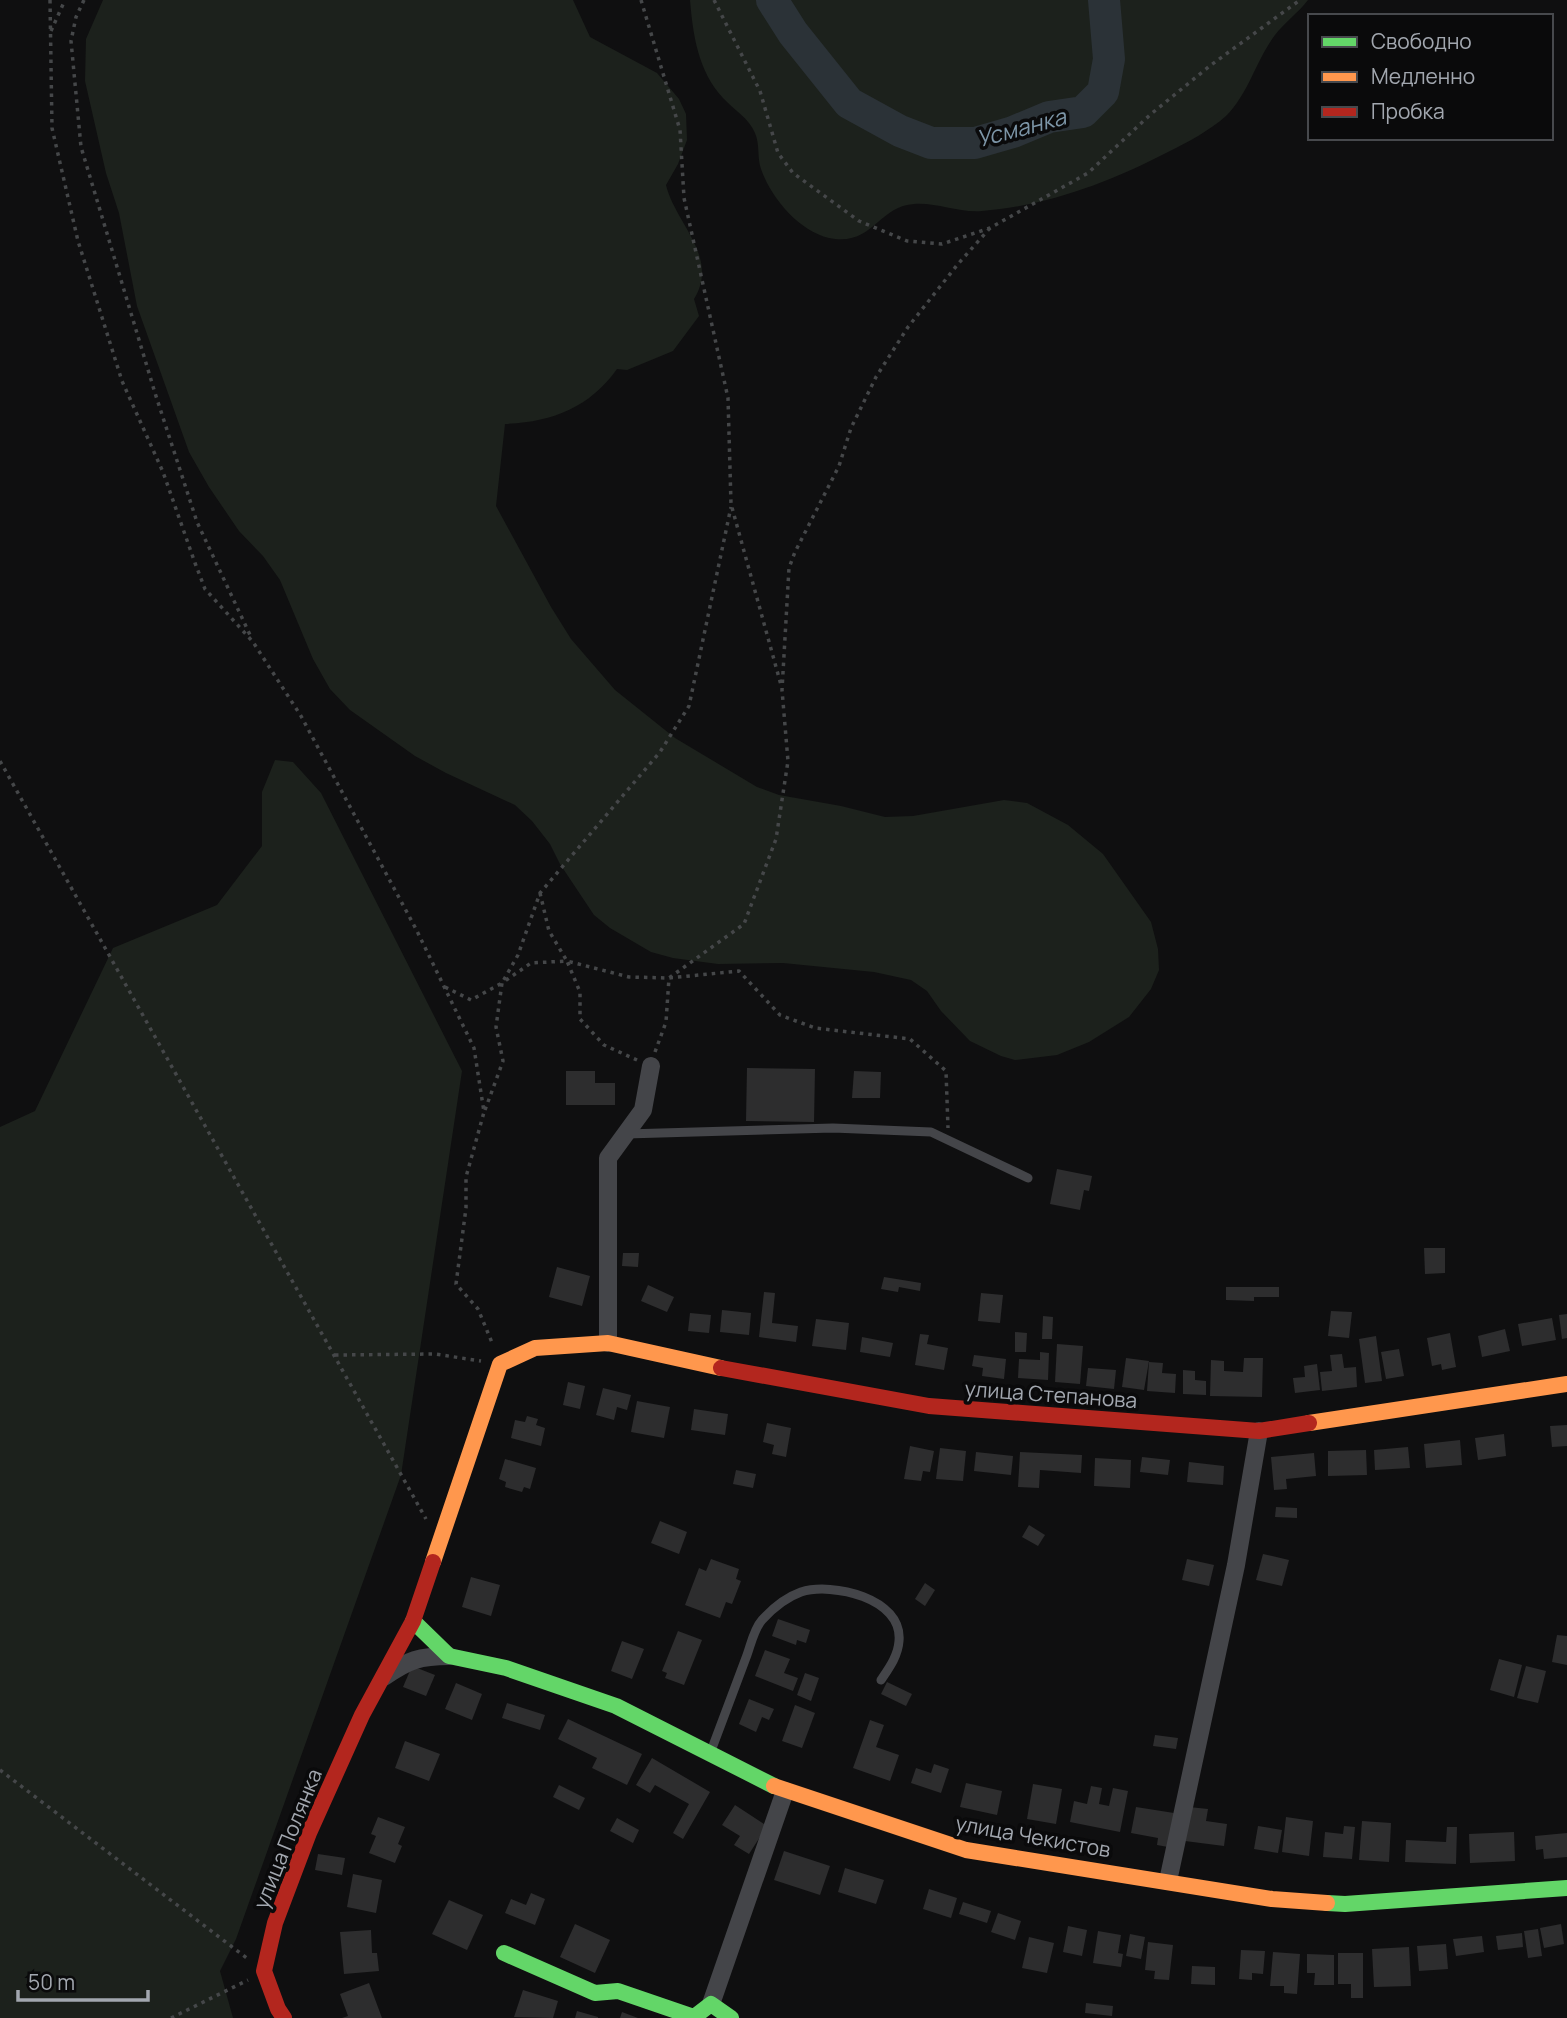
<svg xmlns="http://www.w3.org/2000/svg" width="1567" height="2018" font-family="Manrope,sans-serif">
	<rect width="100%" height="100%" fill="#0f0f10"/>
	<g fill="#1c211c">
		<path d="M103 0H573L590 37 657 73 679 99 686 114 687 140 678 164 666 185C675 223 720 257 694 299L699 316 673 351 627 370 617 369C589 408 552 422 505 424L496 506 551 607 571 639 615 690 675 738 757 787 779 795 841 806 885 817 913 816 1004 800 1027 803 1068 825 1103 854 1151 922 1158 949 1159 970 1151 989 1129 1017 1089 1042 1057 1055 1015 1060 1001 1056 970 1041 941 1011 927 991 911 980 874 972 783 963 718 964 673 958 651 952 610 928 594 915 560 864 550 844 532 821 515 805 446 773 415 756 350 710 330 689 313 659 280 580 263 556 239 531 209 487 189 452 137 306 119 213 106 173 85 81 86 39Z"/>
		<path d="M690 0H1308C1298 13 1285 22 1275 35 1256 60 1249 93 1226 116 1209 131 1188 142 1168 152 1110 182 1047 206 982 211 958 213 936 202 914 204 878 206 873 247 829 238 799 231 771 198 761 169 757 158 760 144 755 133 749 118 734 110 723 98 698 71 693 35 690 0Z"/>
		<polygon points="275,760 293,762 321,793 462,1071 401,1475 236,1939 220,1971 233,2018 0,2018 0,1127 35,1111 113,948 217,905 262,846 262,792"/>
	</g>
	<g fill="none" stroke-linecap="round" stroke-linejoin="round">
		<polyline stroke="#2b3237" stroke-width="32" points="772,0 793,33 849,103 900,131 931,143 975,143 1013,132 1049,117 1083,112 1103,92 1109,59 1104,0"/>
	</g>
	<g fill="#2d2d2e">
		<polygon points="747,1068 815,1069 814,1122 746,1121"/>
		<polygon points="566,1071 595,1071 595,1083 615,1083 615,1105 566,1105"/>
		<polygon points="854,1071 881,1072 880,1098 852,1098"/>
		<polygon points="1057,1169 1092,1176 1089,1191 1084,1190 1080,1210 1050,1204"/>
		<polygon points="1424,1248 1445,1248 1445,1273 1425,1274"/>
		<polygon points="623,1253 639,1253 638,1267 622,1266"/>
		<polygon points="557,1267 590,1276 582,1306 549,1297"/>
		<polygon points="884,1277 921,1283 920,1291 899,1287 898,1292 881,1289"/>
		<polygon points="648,1285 674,1297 667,1312 641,1301"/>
		<polygon points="1226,1287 1279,1287 1279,1297 1254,1297 1254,1301 1226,1300"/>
		<polygon points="764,1292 775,1293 772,1323 798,1326 796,1342 759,1337"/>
		<polygon points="981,1293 1003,1295 1000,1323 978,1321"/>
		<polygon points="722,1310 751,1313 749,1335 720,1332"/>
		<polygon points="1331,1311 1352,1312 1349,1338 1328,1336"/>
		<polygon points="690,1313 711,1315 709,1333 688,1331"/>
		<polygon points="1567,1314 1567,1338 1562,1339 1559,1315"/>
		<polygon points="1043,1316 1053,1317 1052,1339 1042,1339"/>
		<polygon points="1552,1318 1556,1340 1522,1346 1518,1324"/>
		<polygon points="816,1319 849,1323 846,1350 812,1346"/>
		<polygon points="1505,1329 1510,1351 1482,1357 1478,1336"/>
		<polygon points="1015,1332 1027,1333 1026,1352 1015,1352"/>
		<polygon points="1450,1333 1456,1367 1442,1370 1441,1364 1432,1366 1427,1338"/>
		<polygon points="920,1334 929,1335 927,1344 948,1348 944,1370 915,1365"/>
		<polygon points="1376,1336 1382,1381 1365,1383 1359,1339"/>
		<polygon points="862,1337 893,1343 890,1357 860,1352"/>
		<polygon points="1057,1344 1083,1346 1080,1384 1055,1382"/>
		<polygon points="1399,1349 1404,1376 1386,1379 1381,1352"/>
		<polygon points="1040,1352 1049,1353 1048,1380 1018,1378 1019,1359 1040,1360"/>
		<polygon points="1342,1354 1344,1368 1356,1367 1357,1387 1322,1391 1320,1372 1332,1371 1330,1355"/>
		<polygon points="974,1355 1006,1359 1004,1379 982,1376 983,1368 972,1366"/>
		<polygon points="1126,1358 1149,1361 1144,1390 1122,1387"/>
		<polygon points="1244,1358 1263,1358 1262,1397 1210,1396 1211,1360 1224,1361 1224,1371 1243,1372"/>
		<polygon points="1149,1362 1163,1363 1162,1373 1176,1374 1175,1393 1147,1391"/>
		<polygon points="1317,1364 1320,1390 1295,1393 1293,1378 1305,1377 1304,1366"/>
		<polygon points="1088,1368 1116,1370 1114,1389 1086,1386"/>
		<polygon points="1183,1370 1195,1371 1195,1380 1206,1381 1206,1395 1183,1394"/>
		<polygon points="568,1382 585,1386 580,1409 563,1405"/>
		<polygon points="603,1388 631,1395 627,1410 617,1407 614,1420 596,1415"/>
		<polygon points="637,1401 670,1407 664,1438 631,1432"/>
		<polygon points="694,1409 728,1414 725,1435 691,1430"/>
		<polygon points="527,1416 538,1419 536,1425 545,1428 541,1446 511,1438 515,1420 525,1422"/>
		<polygon points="767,1423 791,1428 786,1457 772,1454 774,1445 763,1442"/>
		<polygon points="1567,1425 1567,1446 1552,1447 1550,1426"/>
		<polygon points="1504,1434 1506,1456 1478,1460 1475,1438"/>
		<polygon points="1460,1440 1462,1465 1426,1468 1424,1444"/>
		<polygon points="910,1446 934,1451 930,1472 923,1471 921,1481 904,1479"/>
		<polygon points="1408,1447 1410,1468 1375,1470 1374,1450"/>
		<polygon points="940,1448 966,1451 963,1481 936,1479"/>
		<polygon points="1366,1450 1367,1475 1328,1476 1328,1451"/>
		<polygon points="976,1452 1013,1456 1011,1475 974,1471"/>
		<polygon points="1020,1452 1082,1455 1081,1473 1040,1470 1039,1488 1018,1487"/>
		<polygon points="1314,1453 1316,1476 1286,1479 1287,1489 1274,1490 1271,1457"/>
		<polygon points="1142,1457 1170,1460 1168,1475 1140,1472"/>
		<polygon points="1095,1458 1131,1460 1130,1488 1094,1486"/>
		<polygon points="505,1459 536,1468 530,1489 524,1487 522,1492 505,1487 506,1482 499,1479"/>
		<polygon points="1189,1462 1224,1466 1223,1485 1187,1482"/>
		<polygon points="736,1470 756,1474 753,1488 733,1484"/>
		<polygon points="1276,1507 1297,1508 1297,1518 1275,1517"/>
		<polygon points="660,1521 687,1532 679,1554 651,1543"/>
		<polygon points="1029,1525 1045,1535 1038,1546 1022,1537"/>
		<polygon points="1263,1554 1289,1560 1282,1586 1256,1580"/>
		<polygon points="711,1559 739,1569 736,1579 741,1581 732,1604 726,1602 720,1618 685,1605 699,1568 706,1571"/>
		<polygon points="1187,1559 1214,1565 1209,1586 1182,1580"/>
		<polygon points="471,1577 500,1585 491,1616 462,1607"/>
		<polygon points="925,1583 935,1590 925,1606 915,1599"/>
		<polygon points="778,1619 810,1630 806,1643 797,1640 796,1645 772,1636"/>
		<polygon points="678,1631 702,1640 684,1685 665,1678 667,1673 662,1671"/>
		<polygon points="1557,1635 1567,1636 1567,1665 1552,1662"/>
		<polygon points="622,1641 644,1649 632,1679 611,1671"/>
		<polygon points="765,1650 790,1659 784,1673 798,1678 793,1691 755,1676"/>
		<polygon points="1499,1659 1522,1665 1514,1697 1490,1690"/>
		<polygon points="412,1666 435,1675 426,1696 403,1687"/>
		<polygon points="1526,1666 1546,1671 1538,1703 1517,1698"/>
		<polygon points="805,1673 819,1678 811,1701 797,1695"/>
		<polygon points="887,1682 912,1694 906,1706 881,1694"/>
		<polygon points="456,1683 482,1694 472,1720 445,1709"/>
		<polygon points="749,1699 774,1709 769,1720 762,1717 756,1732 739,1724"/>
		<polygon points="507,1703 545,1715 540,1730 502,1718"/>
		<polygon points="795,1705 815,1713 802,1748 782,1741"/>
		<polygon points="568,1719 642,1754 627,1785 592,1768 597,1758 558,1739"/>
		<polygon points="870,1720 884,1725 876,1747 899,1755 890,1781 853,1768"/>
		<polygon points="1155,1735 1178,1738 1176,1749 1153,1746"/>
		<polygon points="405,1741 440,1754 429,1781 395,1768"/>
		<polygon points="652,1758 710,1792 683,1839 673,1833 689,1804 655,1785 650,1793 636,1785"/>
		<polygon points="934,1764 949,1769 941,1793 911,1783 916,1768 931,1773"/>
		<polygon points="966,1783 1002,1791 997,1815 960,1807"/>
		<polygon points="1033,1784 1062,1789 1056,1824 1027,1819"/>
		<polygon points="559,1785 585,1798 579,1810 553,1797"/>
		<polygon points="1091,1786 1102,1788 1099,1804 1109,1806 1113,1788 1128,1791 1120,1832 1070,1822 1074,1801 1087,1804"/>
		<polygon points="735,1805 767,1826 749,1854 734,1845 740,1836 722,1825"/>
		<polygon points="1136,1807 1174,1813 1168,1847 1157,1845 1158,1838 1131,1833"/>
		<polygon points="1189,1807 1208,1809 1206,1821 1227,1824 1224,1846 1185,1841"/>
		<polygon points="378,1817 405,1827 398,1844 402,1846 395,1863 369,1853 376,1836 371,1834"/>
		<polygon points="1286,1817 1313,1821 1309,1856 1282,1852"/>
		<polygon points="617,1818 639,1830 633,1843 610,1831"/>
		<polygon points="1362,1821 1391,1823 1389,1862 1359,1860"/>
		<polygon points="1258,1826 1282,1830 1278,1853 1254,1849"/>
		<polygon points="1344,1826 1355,1827 1352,1859 1323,1857 1325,1832 1343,1834"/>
		<polygon points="1447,1827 1457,1827 1456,1864 1405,1862 1406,1840 1446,1842"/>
		<polygon points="1514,1832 1515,1861 1470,1863 1469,1834"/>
		<polygon points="1567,1833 1567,1857 1544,1859 1543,1849 1536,1850 1535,1836"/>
		<polygon points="784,1851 830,1866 820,1895 774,1880"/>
		<polygon points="318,1854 345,1858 342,1875 315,1870"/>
		<polygon points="845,1868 884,1880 876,1904 838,1892"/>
		<polygon points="353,1874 382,1880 376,1913 347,1907"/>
		<polygon points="929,1889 957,1898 951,1918 923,1909"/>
		<polygon points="531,1893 545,1899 535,1925 505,1913 511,1899 526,1905"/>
		<polygon points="449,1900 483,1915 467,1950 432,1934"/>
		<polygon points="963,1902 991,1911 987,1923 959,1914"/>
		<polygon points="998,1913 1021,1921 1015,1940 991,1932"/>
		<polygon points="575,1924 610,1940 595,1973 560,1957"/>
		<polygon points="1561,1924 1564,1944 1544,1948 1540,1928"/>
		<polygon points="1068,1926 1087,1930 1082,1956 1063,1952"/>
		<polygon points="1538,1929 1542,1956 1528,1958 1524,1931"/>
		<polygon points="371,1930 372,1953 377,1953 379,1971 344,1974 340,1932"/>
		<polygon points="1098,1931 1121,1935 1118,1953 1123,1954 1121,1967 1093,1963"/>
		<polygon points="1522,1933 1523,1947 1498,1950 1496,1936"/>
		<polygon points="1130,1934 1145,1937 1141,1959 1126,1956"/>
		<polygon points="1482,1936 1484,1952 1456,1956 1453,1939"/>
		<polygon points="1029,1937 1054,1943 1047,1973 1022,1968"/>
		<polygon points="1148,1942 1173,1945 1169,1980 1154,1979 1155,1971 1145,1970"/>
		<polygon points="1446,1944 1448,1969 1419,1971 1417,1946"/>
		<polygon points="1409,1947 1411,1986 1374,1987 1372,1949"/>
		<polygon points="1241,1950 1265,1951 1263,1974 1252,1973 1252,1980 1239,1979"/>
		<polygon points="1273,1952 1300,1954 1297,1994 1284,1993 1284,1986 1270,1986"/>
		<polygon points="1338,1953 1363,1953 1363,1998 1351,1998 1351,1984 1338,1984"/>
		<polygon points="1307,1954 1334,1955 1334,1985 1314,1985 1315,1973 1307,1973"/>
		<polygon points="1192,1966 1215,1967 1215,1985 1191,1984"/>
		<polygon points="369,1983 382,2018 342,2018 348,2016 340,1994"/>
		<polygon points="523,1990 558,2001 553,2018 514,2017"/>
		<polygon points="1086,2003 1113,2006 1112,2016 1085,2013"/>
		<polygon points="577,2011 598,2017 598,2018 575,2018"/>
		<polygon points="622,2012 638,2018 620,2018"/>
	</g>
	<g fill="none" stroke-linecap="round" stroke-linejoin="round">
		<g stroke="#454749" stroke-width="3.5" stroke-dasharray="3.5 5" stroke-linecap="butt">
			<polyline points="50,0 52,128 78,241 122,381 163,472 195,563 205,589 253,642 301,716 416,929 474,1048 484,1112 466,1177 466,1208 456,1284 478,1309 493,1345"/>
			<polyline points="84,0 76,17 71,41 81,147 155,393 197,522 251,637"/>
			<polyline points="641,0 680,130 684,198 728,398 731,504 781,685"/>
			<polyline points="714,0 760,91 778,153 793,173 859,221 907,241 942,244 990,228 1088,173 1151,114 1211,65 1300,0"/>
			<polyline points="51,31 65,0"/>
			<polyline points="0,761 426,1519"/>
			<polyline points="540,893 549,931 567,961 629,977 669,978 744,924 776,839 788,761 782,690 789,568 795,552 839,466 851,428 876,377 908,327 958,264 990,228"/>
			<polyline points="445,987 471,1000 502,983 518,955 540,893 660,752 689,706 731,507"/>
			<polyline points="655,1052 666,1022 669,978 739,971 780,1015 815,1028 910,1039 946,1071 948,1128"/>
			<polyline points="485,1110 503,1061 496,1027 502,983 531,963 567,961 580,992 580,1019 604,1045 637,1060"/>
			<polyline points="335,1355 435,1354 481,1361"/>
			<polyline points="0,1770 248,1959"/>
			<polyline points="171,2018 248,1980"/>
		</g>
		<g stroke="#444549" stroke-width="9">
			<polyline points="626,1134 833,1128 931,1132 1028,1178"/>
			<path d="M711 1751C723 1719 735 1687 747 1655 751 1644 754 1629 762 1620 772 1609 787 1597 801 1592 832 1582 903 1598 899 1641 898 1656 889 1668 881 1680"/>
		</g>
		<g stroke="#444549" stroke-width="18">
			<polyline points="608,1343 608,1158 643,1110 651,1066"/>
			<path d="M384 1677C408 1660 420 1656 449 1656"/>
			<polyline points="1168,1881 1236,1565 1259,1431"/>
			<polyline points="711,2004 785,1791"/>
		</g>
		<g stroke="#63d668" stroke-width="16">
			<polyline points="413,1621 449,1656 506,1668 616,1706 774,1786"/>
			<polyline points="1327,1903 1345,1904 1567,1888"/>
			<polyline points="504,1953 595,1993 618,1991 694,2017 711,2004 731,2018"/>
		</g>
		<g stroke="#ff974d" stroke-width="16">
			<polyline points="1309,1423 1567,1384"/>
			<polyline points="433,1562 500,1364 535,1348 608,1343 721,1368"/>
			<polyline points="774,1786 966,1850 1272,1899 1327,1903"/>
		</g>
		<g stroke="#b3261e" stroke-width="16">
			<polyline points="721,1368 929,1406 1259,1431 1309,1423"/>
			<polyline points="284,2018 278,2009 264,1971 275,1923 309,1833 362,1715 413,1621 433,1562"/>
		</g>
	</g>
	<g text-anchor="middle" stroke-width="7" stroke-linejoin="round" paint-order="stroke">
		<g font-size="21" fill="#a2a7af" stroke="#0a0a0b">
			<text transform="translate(1051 1395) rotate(4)" y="7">улица Степанова</text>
			<text transform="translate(1033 1837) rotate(10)" y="7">улица Чекистов</text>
			<text transform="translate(288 1839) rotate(-68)" y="7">улица Полянка</text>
		</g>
		<g font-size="23" font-style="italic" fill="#7c95a7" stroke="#0a0a0b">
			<text transform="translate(1021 128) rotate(-15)" y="8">Усманка</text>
		</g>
	</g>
	<rect x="1308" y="14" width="245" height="126" fill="#0a0a0b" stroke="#47494d" stroke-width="2"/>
	<rect x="1322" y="37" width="35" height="10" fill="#63d668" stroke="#47494d" stroke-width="2"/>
	<text x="1371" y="49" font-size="21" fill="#a2a7af">Свободно</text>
	<rect x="1322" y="72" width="35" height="10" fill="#ff974d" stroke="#47494d" stroke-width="2"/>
	<text x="1371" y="84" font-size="21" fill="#a2a7af">Медленно</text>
	<rect x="1322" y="107" width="35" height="10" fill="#b3261e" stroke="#47494d" stroke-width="2"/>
	<text x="1371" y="119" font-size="21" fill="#a2a7af">Пробка</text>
	<path d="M18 1990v10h130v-10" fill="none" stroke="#a2a7af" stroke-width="3.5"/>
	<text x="28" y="1990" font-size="21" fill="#a2a7af" stroke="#0a0a0b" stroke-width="5" paint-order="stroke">50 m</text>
</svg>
